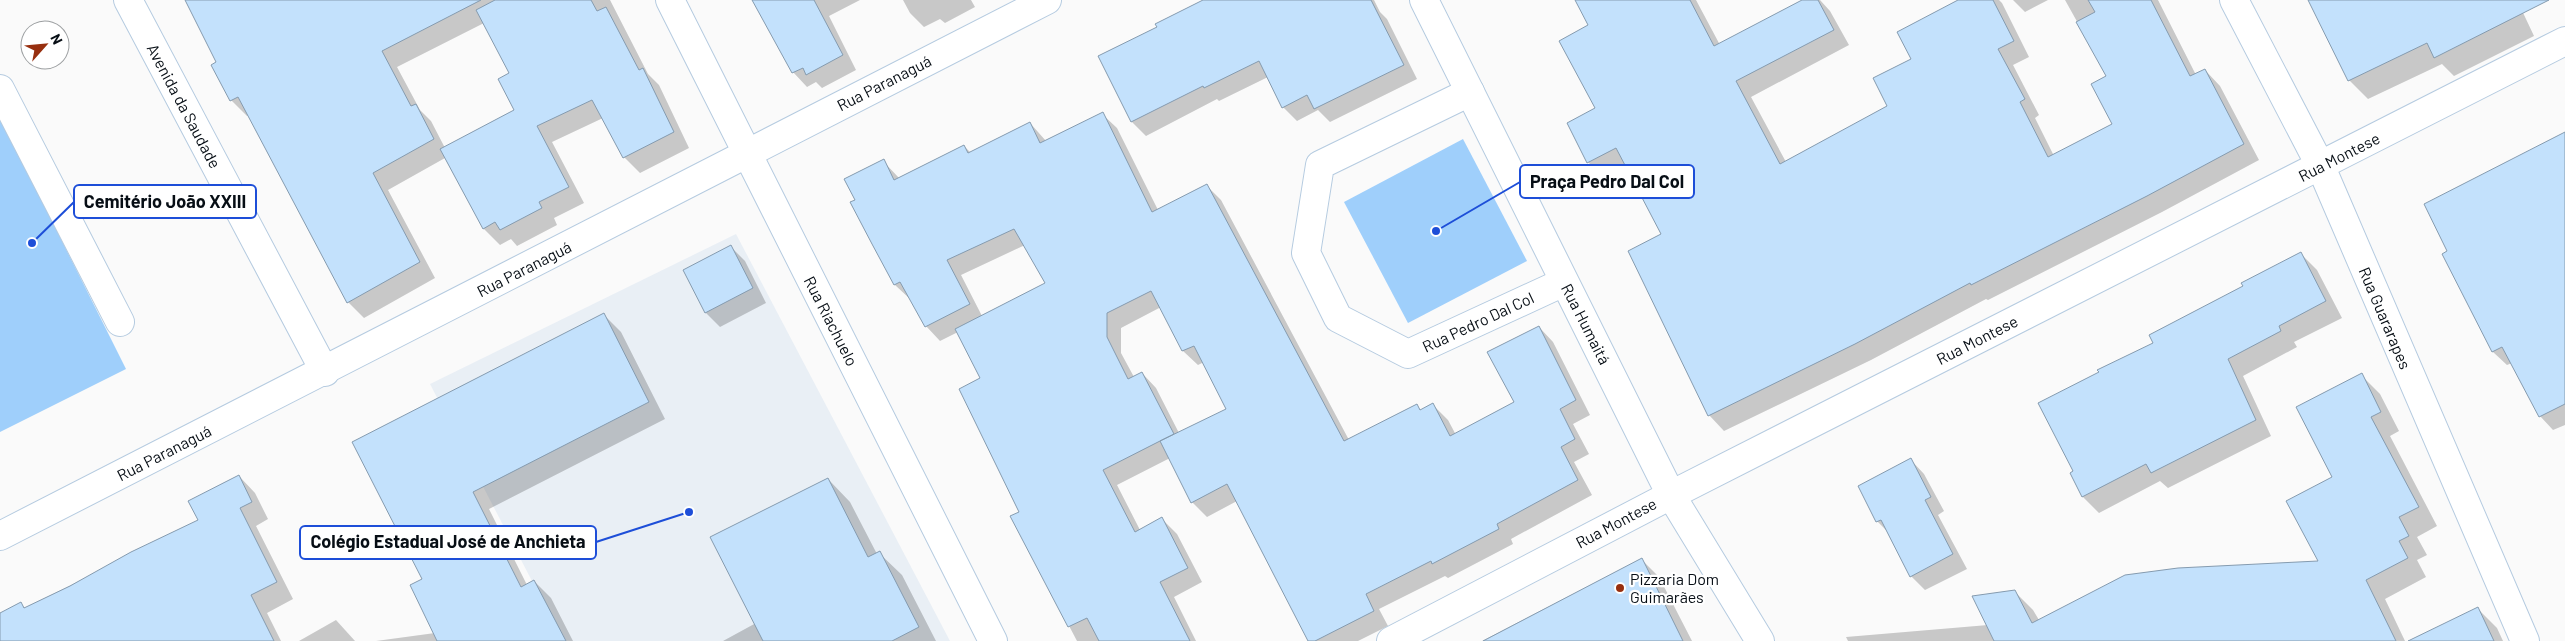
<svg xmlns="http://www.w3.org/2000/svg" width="2565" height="641" font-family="Barlow,sans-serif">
	<rect width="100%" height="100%" fill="#fafafa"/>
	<polygon fill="#e9eff5" points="736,234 950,641 563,641 430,384"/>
	<g fill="#9fcffb">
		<polygon points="0,117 126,369 0,432"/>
		<polygon points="1463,139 1527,261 1408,323 1344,202"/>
	</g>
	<g fill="#0003" fill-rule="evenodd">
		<path d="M200 0H610L648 74 659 85 689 148 640 173 624 157 603 118 552 142 584 203 554 218 557 225 517 246 511 239 500 245 484 229 445 158 388 190 435 278 364 318 348 302 249 115 247 116 231 100ZM484 23 511 74 516 111 445 148 431 121 420 110 397 67Z"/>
		<polygon points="754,0 860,0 829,16 856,70 822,88 816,82 807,87 793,72"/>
		<polygon points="903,0 971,0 975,7 945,23 940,19 924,27 910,13"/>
		<polygon points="1206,0 1374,0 1380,12 1387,19 1417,79 1330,122 1318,110 1297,121 1283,107 1268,77 1219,101 1217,99 1146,136 1132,122 1159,28"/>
		<polygon points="1576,0 1696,0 1720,45 1805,0 1820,0 1830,11 1849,45 1751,97 1786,162 1889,107 1913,59 1961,0 1999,0 2002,3 2029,57 2013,65 2039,115 2035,118 2054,156 2114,125 2108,77 2065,0 2158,0 2196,75 2205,70 2220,86 2259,160 2162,212 1988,300 1986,299 1871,360 1724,431 1709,415 1662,235 1627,166 1604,178 1588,162 1596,108 1590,26"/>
		<polygon points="2013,0 2048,0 2025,12"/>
		<polygon points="2310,0 2517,0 2534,36 2454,76 2442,64 2368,99 2349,80"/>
		<path d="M1102 114 1117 128 1158 210 1207 186 1221 200 1349 440 1416 405 1422 411 1433 405 1448 420 1456 435 1516 402 1539 327 1553 342 1590 415 1573 424 1589 454 1574 462 1592 495 1511 539 1513 544 1448 578 1445 576 1379 609 1388 626 1358 641H1309L1237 501 1207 517 1192 502 1170 458 1117 485 1140 530 1162 519 1177 534 1202 582 1174 597 1196 641H1077L1012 517 1021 512 982 379 958 332 940 341 926 326 910 299 895 285 873 244 857 200 883 161 899 178 964 146 971 153 1030 123 1046 141ZM1025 245 1046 284 982 316 961 275ZM1161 307 1183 351 1198 365 1204 362 1228 410 1179 433 1156 388 1142 373 1134 377 1121 353V328Z"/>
		<polygon points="2565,133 2565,425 2553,430 2540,416 2512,363 2507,365 2493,352 2443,254 2449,251"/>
		<polygon points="731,247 745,261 766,303 720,327 706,313 685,270"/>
		<polygon points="2301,254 2317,270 2342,318 2294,342 2297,347 2243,376 2271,436 2168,488 2160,481 2099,513 2083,497 2071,473 2155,343"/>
		<polygon points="604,315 621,332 665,419 489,509 527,585 534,581 551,598 573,641 376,641 435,633 423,579 353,442"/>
		<polygon points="2361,375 2380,394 2399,431 2390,436 2437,526 2417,537 2427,555 2417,560 2426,577 2385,599 2405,641 1848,641 1846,637 1988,625 2014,591 2033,610 2039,620 2320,562 2333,478"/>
		<polygon points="1910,459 1924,474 1944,511 1938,515 1967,569 1925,590 1911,576 1889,533 1877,521"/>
		<polygon points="239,476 255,493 268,519 256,526 293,599 267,613 281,641 0,641 0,614 21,604 25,608 200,521"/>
		<polygon points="828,479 850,502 877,554 879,553 902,575 936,641 723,641 756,623"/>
		<polygon points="1641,559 1659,577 1692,641 1482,641"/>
		<polygon points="2478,609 2497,628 2503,641 2411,641"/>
		<polygon points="336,620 355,641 299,641"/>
	</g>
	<g fill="#c3e1fc" stroke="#859baf" fill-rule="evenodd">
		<polygon points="185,0 481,0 382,51 411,106 416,104 434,139 373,173 420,262 347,303 238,97 230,101 211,65 216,62"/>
		<polygon points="495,0 591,0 597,11 606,7 639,70 643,68 674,132 623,158 592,100 537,126 569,187 539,202 542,208 500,230 495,222 483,229 440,149 514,110 498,79 509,73 476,10"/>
		<polygon points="752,0 814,0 843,55 806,75 803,68 792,73"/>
		<polygon points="1203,0 1371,0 1404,65 1314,109 1307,95 1282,108 1259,61 1204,88 1203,86 1131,122 1098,56 1157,27 1155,24"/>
		<polygon points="1575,0 1690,0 1714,46 1802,0 1818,0 1834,30 1736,81 1780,164 1887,106 1873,78 1911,59 1897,32 1958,0 1993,0 2014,41 1998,49 2025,99 2020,102 2048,157 2112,124 2091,84 2106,76 2076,22 2095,12 2088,0 2151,0 2190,76 2205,69 2244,144 2147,196 1971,285 1970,283 1855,344 1708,416 1628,251 1661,234 1616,148 1587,163 1567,123 1595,108 1559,41 1588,25"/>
		<polygon points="2308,0 2549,0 2434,58 2427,43 2348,81"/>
		<path d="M1103 112 1152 212 1207 184 1344 441 1417 404 1420 410 1433 403 1450 436 1514 402 1487 352 1539 326 1576 400 1560 409 1575 439 1561 447 1578 480 1497 524 1499 529 1432 564 1431 561 1366 594 1374 611 1315 641H1308L1227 484 1191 503 1160 441 1103 470 1135 532 1162 517 1188 568 1160 582 1190 641H1099L1087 618 1068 627 1010 516 1019 512 959 389 980 378 955 329 1045 283 1014 229 947 260 970 304 925 327 900 282 894 285 872 244 850 202 855 200 844 179 884 159 894 180 964 145 968 153 1030 122 1040 143ZM1151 291 1182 351 1194 346 1226 409 1160 441 1174 434 1142 372 1128 379 1107 337V313Z"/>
		<polygon points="2565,132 2565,404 2539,417 2502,347 2492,352 2442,254 2447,251 2424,204"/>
		<polygon points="731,245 753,288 705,313 683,270"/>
		<polygon points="2301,252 2326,301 2279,326 2281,331 2228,359 2256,420 2151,473 2146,464 2082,497 2070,473 2073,471 2038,403 2099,372 2097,370 2153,343 2149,335 2243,286 2241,283"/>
		<polygon points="604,313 649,402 473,492 521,587 534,580 566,641 437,641 410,585 422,579 352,442"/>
		<polygon points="2362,373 2381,412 2371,417 2419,507 2399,517 2409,536 2399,541 2408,558 2366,580 2396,641 1994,641 1972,596 2015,590 2032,623 2125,575 2178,568 2318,561 2286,501 2332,477 2296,407"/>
		<polygon points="1911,458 1931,497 1925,500 1953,554 1910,577 1881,520 1876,522 1858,486"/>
		<polygon points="239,475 252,502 240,508 277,582 251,595 274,641 0,641 0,613 21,602 24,608 70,586 131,552 198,520 188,501"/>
		<polygon points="828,478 868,557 880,551 919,627 892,641 763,641 710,537"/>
		<polygon points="1642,558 1683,641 1483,641"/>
		<polygon points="2478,607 2494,641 2408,641"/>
	</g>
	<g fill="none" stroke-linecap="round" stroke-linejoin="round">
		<defs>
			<g id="minor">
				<polyline points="128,0 325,372"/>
				<polyline points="670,0 993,641"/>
				<polyline points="0,89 120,322"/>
				<polyline points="1470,92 1320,165 1306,253 1338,318 1408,354 1564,282"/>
				<polyline points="0,536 1047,0"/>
				<polyline points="1391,641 1671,495 2565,41"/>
			</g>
			<g id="major">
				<polyline points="1424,0 1671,495 1760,641"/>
				<polyline points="2234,0 2321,167 2525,641"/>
			</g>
		</defs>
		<use href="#minor" stroke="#b5cbe0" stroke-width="30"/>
		<use href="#major" stroke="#b5cbe0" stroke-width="30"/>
		<use href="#minor" stroke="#fff" stroke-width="28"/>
		<use href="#major" stroke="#fff" stroke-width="28"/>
	</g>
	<circle fill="#972f0f" stroke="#fff" stroke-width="2" cx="1620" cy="588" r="5"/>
	<g text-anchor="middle" stroke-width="4.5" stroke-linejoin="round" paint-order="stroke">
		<g font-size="16" fill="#070e15" stroke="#fff">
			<text transform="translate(884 83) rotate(-27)" y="6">Rua Paranaguá</text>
			<text transform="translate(184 106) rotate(62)" y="6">Avenida da Saudade</text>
			<text transform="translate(2339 157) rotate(-27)" y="6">Rua Montese</text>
			<text transform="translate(524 269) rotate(-27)" y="6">Rua Paranaguá</text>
			<text transform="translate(2385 318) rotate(67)" y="6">Rua Guararapes</text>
			<text transform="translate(831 321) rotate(63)" y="6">Rua Riachuelo</text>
			<text transform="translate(1478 322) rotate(-25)" y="6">Rua Pedro Dal Col</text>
			<text transform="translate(1586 324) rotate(63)" y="6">Rua Humaitá</text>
			<text transform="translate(1977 340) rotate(-27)" y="6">Rua Montese</text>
			<text transform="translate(164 453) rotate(-27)" y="6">Rua Paranaguá</text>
			<text transform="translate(1616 523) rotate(-28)" y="6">Rua Montese</text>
		</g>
		<g font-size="16" fill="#070e15" stroke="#fff" text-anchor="start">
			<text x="1630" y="585">Pizzaria Dom<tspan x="1630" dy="18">Guimarães</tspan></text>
		</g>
	</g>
	<path fill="none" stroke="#1d4ed8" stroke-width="2" d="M1436 231L1520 182M32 243L74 202M689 512L596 542"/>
	<g fill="#1d4ed8" stroke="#fff" stroke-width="2">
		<circle cx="1436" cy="231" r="5"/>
		<circle cx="32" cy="243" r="5"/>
		<circle cx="689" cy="512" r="5"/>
	</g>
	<g fill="#fff" stroke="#1d4ed8" stroke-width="2">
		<rect x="1520" y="165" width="174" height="33" rx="5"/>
		<rect x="74" y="185" width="182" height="33" rx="5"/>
		<rect x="300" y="526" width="296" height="33" rx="5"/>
	</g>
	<g font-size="18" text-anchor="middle" font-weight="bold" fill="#070e15">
		<text x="1607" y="188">Praça Pedro Dal Col</text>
		<text x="165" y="208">Cemitério João XXIII</text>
		<text x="448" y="548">Colégio Estadual José de Anchieta</text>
	</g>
	<g transform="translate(45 45) rotate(63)"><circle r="24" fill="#ffffff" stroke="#9c9fa1"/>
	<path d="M0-4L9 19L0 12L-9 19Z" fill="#972f0f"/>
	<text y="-8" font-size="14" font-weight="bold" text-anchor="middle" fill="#070e15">N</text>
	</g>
</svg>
